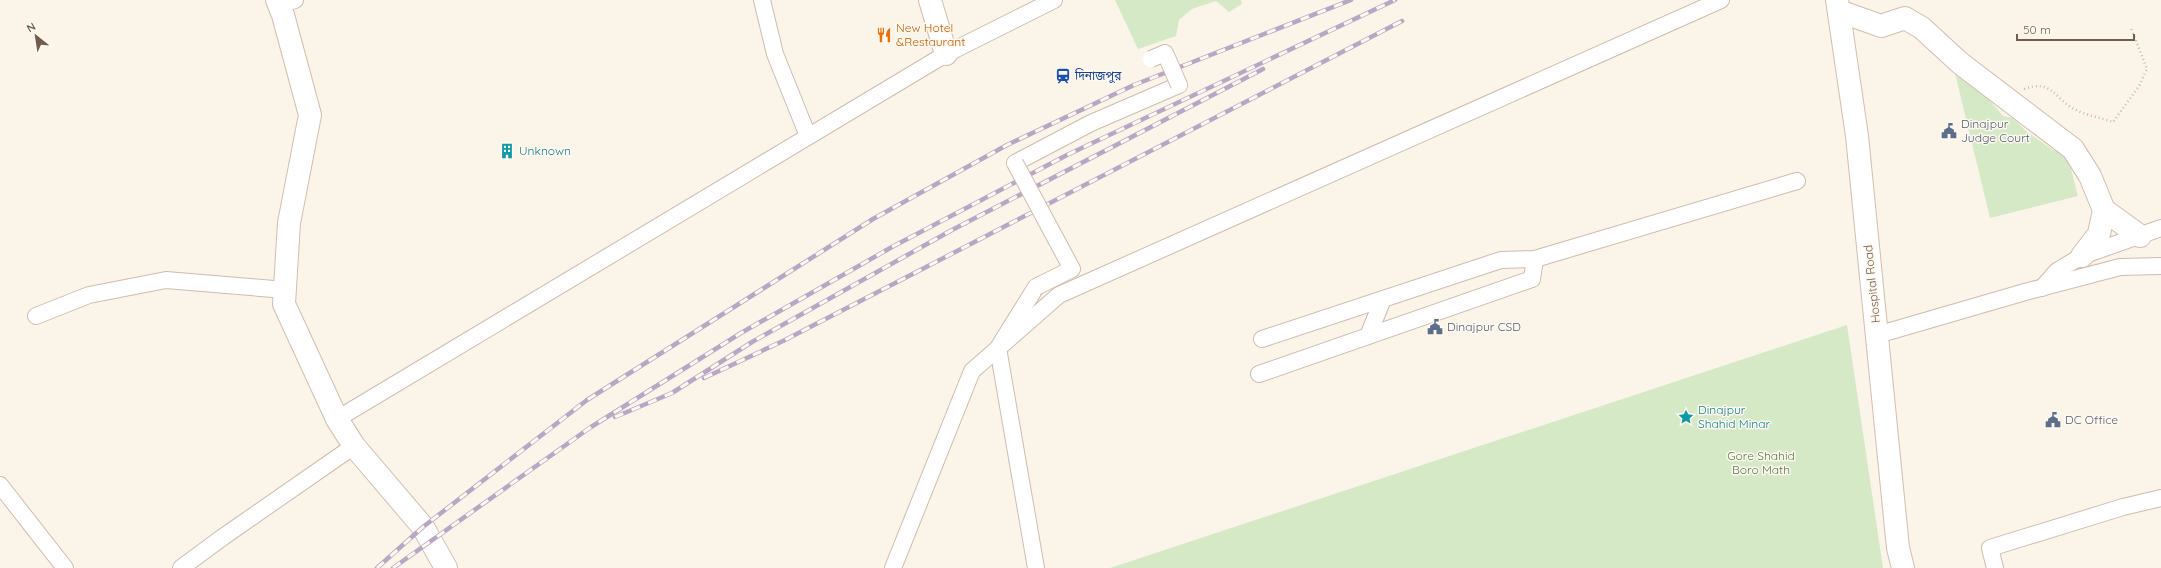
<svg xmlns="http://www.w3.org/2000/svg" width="2161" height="568" font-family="Quicksand,'Noto Sans Bengali',sans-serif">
	<rect width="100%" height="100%" fill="#fbf4e8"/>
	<g fill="#d5e9c7">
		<polygon points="1115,0 1241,0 1242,4 1229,12 1216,1 1192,9 1179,20 1176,36 1138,49"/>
		<path d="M1954 69 1965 82 1980 89 2003 116 2013 118 2027 132 2053 150 2064 152C2071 161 2074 183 2078 196L1990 218Z"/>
		<polygon points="1847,325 1883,568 1110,568"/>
	</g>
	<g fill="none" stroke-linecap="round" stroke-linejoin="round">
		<defs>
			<g id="street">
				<polyline points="762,0 775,54 808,136"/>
				<polyline points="279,5 295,0"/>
				<polyline points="1015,163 1091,123 1179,85"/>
				<polyline points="2042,288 2057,271 2082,256 2161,228"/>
				<polyline points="36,316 89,295 166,280 285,290"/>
				<polyline points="1877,335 2025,292 2120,267 2161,266"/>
				<polyline points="1368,336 1383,299"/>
				<polyline points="1262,339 1501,260 1535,259 1797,181"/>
				<polyline points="1259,374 1532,279 1535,259"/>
				<polyline points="337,419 946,54 1054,0"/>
				<polyline points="0,485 65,568"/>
				<polyline points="181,568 223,537 354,446"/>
				<polyline points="893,568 972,371 1059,295 1721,0"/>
				<polyline points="1036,568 998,348 1036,287"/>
				<polyline points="1995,568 1990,548 2123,507 2161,498"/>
			</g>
			<g id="secondary">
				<polyline points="277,0 283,15 310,115 289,223 284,304 337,419 354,446 423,527 446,568"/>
				<polyline points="930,0 946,54"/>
				<polyline points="1837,0 1857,136 1898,548 1903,568"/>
				<polyline points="1839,11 1881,26 1905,18 1922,28 1960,63 2073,149 2090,176 2104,210 2140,236"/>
				<polyline points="2082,256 2099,234 2104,210"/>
			</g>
		</defs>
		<use href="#street" stroke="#cdbcaf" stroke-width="18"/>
		<use href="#secondary" stroke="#d1beaf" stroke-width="24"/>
		<path stroke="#d4b7a4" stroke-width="2.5" stroke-dasharray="1 3" stroke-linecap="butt" d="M2024 89C2052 79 2054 98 2074 109 2085 115 2101 118 2113 122L2139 86 2147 69 2131 28"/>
		<use href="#street" stroke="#fff" stroke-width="16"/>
		<use href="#secondary" stroke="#fff" stroke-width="22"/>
		<defs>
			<g id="rail">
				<polyline points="704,378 783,341 1402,21"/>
				<polyline points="615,417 672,393 752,342 952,230 1263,69"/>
				<polyline points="377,568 423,527 587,400 873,219 1007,145 1134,85 1351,0"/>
				<polyline points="393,568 591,427 741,333 892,247 1067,155 1395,0"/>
			</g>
		</defs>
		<use href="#rail" stroke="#b7a7c5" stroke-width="4.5"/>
		<use href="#rail" stroke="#fef8ef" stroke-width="3" stroke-dasharray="9" stroke-linecap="butt"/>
		<defs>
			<g id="street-bridge">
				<polyline points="1151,59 1165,53 1179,85"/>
				<polyline points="1015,163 1072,269 1036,287"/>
			</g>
		</defs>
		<use href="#street-bridge" stroke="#cdbcaf" stroke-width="18" stroke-linecap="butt"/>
		<use href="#street-bridge" stroke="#fff" stroke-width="16"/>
	</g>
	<defs>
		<symbol id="restaurant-bare" viewBox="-9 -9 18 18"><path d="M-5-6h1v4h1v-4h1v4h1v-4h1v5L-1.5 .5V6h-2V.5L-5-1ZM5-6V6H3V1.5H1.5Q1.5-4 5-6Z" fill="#e8710a" stroke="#fef8ef" stroke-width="2.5" paint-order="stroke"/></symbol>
		<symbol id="station-bare" viewBox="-9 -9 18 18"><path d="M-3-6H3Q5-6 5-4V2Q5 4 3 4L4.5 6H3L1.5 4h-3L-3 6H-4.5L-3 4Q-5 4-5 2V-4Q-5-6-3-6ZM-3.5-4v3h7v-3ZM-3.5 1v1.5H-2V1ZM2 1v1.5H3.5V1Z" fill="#1a4fb4" stroke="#fef8ef" stroke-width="2.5" paint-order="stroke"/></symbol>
		<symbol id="civic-bare" viewBox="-9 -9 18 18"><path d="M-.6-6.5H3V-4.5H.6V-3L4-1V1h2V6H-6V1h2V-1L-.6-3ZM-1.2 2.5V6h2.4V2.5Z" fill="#5c6f8a" stroke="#fef8ef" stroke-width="2.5" paint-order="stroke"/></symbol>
		<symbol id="building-bare" viewBox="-9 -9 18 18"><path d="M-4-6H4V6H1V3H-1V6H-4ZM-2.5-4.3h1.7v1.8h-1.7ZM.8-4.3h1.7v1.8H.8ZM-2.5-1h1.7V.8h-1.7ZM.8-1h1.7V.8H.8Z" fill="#0f9aa8" stroke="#fef8ef" stroke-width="2.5" paint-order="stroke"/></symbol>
		<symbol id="sight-bare" viewBox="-9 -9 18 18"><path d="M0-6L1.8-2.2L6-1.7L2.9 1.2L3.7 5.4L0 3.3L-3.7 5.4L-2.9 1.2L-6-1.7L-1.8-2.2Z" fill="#0f9aa8" stroke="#fef8ef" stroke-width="2.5" paint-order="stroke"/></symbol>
	</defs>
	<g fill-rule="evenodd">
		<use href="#restaurant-bare" x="873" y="24" width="22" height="22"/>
		<use href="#station-bare" x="1052" y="65" width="22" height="22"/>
		<use href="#civic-bare" x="1938" y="120" width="22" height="22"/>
		<use href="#building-bare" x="496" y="140" width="22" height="22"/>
		<use href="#civic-bare" x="1424" y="316" width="22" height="22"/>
		<use href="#sight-bare" x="1675" y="406" width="22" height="22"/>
		<use href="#civic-bare" x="2042" y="409" width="22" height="22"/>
	</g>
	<g text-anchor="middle" stroke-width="3" stroke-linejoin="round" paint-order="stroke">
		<g font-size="12" fill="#c56008" stroke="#fef8ef" text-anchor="start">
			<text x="896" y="32">New Hotel<tspan x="896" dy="14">&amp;Restaurant</tspan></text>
		</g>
		<g font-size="12" fill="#164399" stroke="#fef8ef" text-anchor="start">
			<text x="1075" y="80">দিনাজপুর</text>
		</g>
		<g font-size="12" fill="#4e5e75" stroke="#fef8ef" text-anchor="start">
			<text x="1961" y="128">Dinajpur<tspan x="1961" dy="14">Judge Court</tspan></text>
			<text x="1447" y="331">Dinajpur CSD</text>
			<text x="2065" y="424">DC Office</text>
		</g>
		<g font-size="12" fill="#0d838f" stroke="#fef8ef" text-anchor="start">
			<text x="519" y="155">Unknown</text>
			<text x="1698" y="414">Dinajpur<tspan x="1698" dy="14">Shahid Minar</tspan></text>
		</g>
		<g font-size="12" fill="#745b4d" stroke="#fef8ef">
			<text transform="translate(1872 284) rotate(-96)" y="4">Hospital Road</text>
		</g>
		<g font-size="12" fill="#557946" stroke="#fef8ef">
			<text x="1761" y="460">Gore Shahid<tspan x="1761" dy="14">Boro Math</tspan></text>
		</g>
	</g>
	<g transform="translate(36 36) rotate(330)" stroke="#fef8ef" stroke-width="3" paint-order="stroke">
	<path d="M0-3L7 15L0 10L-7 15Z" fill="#745b4d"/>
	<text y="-6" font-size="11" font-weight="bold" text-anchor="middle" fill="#745b4d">N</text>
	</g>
	<path d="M2017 34v6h117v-6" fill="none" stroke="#745b4d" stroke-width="2"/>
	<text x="2023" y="34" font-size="12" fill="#745b4d" stroke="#fef8ef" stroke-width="3" paint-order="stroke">50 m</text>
</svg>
